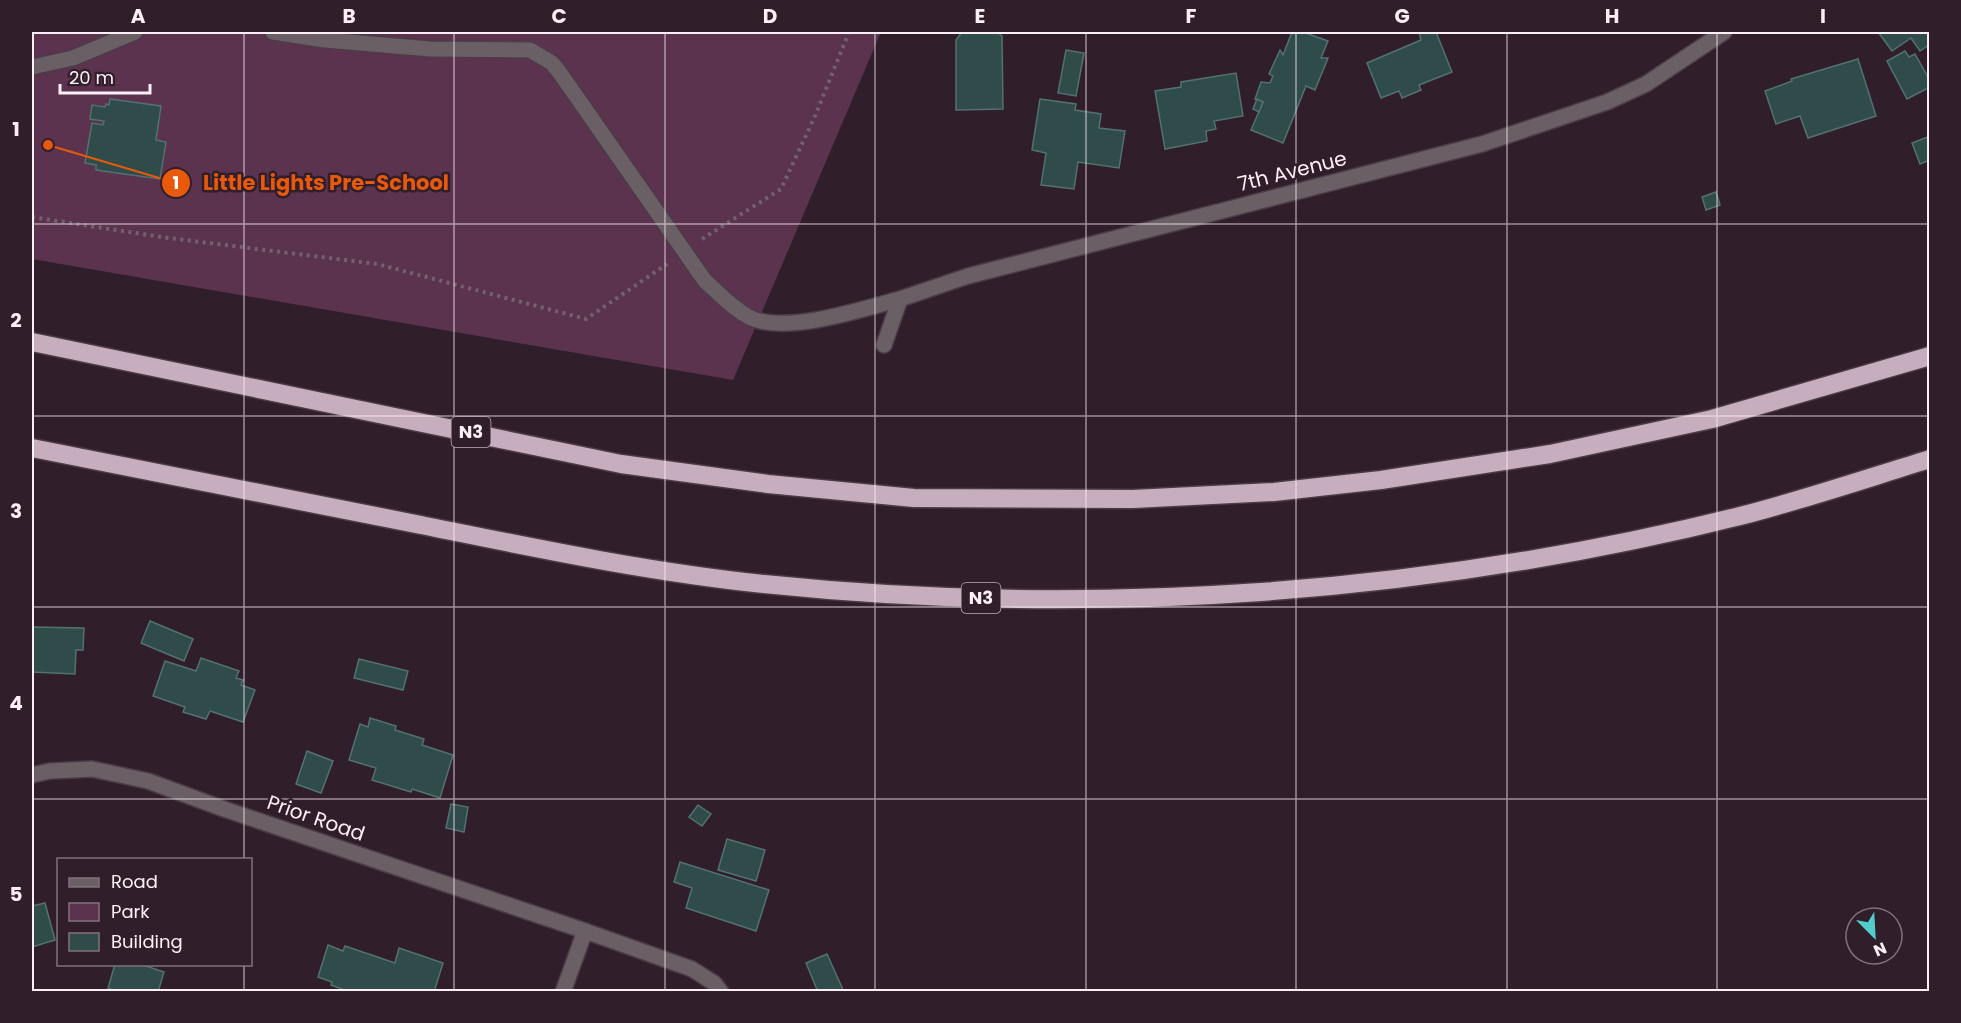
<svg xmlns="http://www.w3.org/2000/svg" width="1961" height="1023" font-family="Poppins,sans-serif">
	<rect width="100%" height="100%" fill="#311e2b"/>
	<polygon fill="#5b334e" points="32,32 881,32 733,380 32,259"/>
	<g fill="#2f4c4b" stroke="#527170" stroke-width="1.5">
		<polygon points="962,32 997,32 1002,36 1003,109 956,110 956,40"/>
		<polygon points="1292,32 1303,32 1328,41 1321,58 1328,58 1315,90 1306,86 1283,143 1251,130 1263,102 1255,99 1261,82 1270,83 1273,76 1269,74 1280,50 1283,55"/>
		<polygon points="1419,32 1436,32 1452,72 1419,85 1421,90 1402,98 1399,91 1381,98 1367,63 1421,40"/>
		<polygon points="1878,32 1930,32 1930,44 1920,51 1911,38 1892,51"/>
		<polygon points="1066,50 1084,53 1076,96 1058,93"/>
		<polygon points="1905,51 1909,57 1915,54 1930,81 1930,87 1907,99 1887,61"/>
		<polygon points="1858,59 1876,116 1808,138 1800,116 1776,124 1765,91 1792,81 1791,79"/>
		<polygon points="1236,73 1243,116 1214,121 1216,129 1206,131 1207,141 1165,149 1155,91 1181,87 1181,82"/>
		<polygon points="110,99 161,106 156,140 166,142 160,179 96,170 96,165 85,163 92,123 103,125 104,121 90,119 92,105 105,107 106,104 109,105"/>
		<polygon points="1040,99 1076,104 1075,110 1101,114 1099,128 1125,131 1119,168 1078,162 1074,189 1041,185 1046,153 1032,150"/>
		<polygon points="1257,99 1263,102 1259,112 1253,109"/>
		<polygon points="1930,136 1930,160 1920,164 1912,143"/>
		<polygon points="1716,192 1720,205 1706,210 1702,197"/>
		<polygon points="150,621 193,639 184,661 141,643"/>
		<polygon points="32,627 84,628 83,650 76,650 75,674 32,672"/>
		<polygon points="201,658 239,671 236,678 243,680 241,685 255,690 243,722 210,711 206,719 183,712 185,707 153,696 165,661 196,671"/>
		<polygon points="359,659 408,671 403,690 354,678"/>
		<polygon points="370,718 396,726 395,730 424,739 422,745 453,755 440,798 412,789 411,792 372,780 376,768 349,760 360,724 368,727"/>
		<polygon points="307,751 333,761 321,793 296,784"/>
		<polygon points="451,804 468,807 464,832 446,828"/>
		<polygon points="698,805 711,814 702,826 689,817"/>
		<polygon points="727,839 765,850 756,881 718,870"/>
		<polygon points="680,862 769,890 756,931 686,908 692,888 674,882"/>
		<polygon points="45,903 55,940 32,947 32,906"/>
		<polygon points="328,945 343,951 345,946 395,963 399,948 443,963 434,992 350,992 331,985 332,982 318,977"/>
		<polygon points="827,954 844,992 818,992 806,963"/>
		<polygon points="115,964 140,964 164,972 158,992 119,992 108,988"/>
	</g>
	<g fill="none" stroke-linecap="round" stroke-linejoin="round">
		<defs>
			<g id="service">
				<path d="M273 32 325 40 430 49 530 50 552 63 560 73 705 281C720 294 733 309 751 318 787 334 863 309 900 299"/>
				<polyline points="32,67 73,58 135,32"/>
			</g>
			<g id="minor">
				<polyline points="884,345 900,299 968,276 1482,144 1607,102 1646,84 1724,32"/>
				<polyline points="32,775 50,771 92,769 148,781 224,809 585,931 692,969 714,983 721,992"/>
				<polyline points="563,992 585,931"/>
			</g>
			<g id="motorway">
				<polyline points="32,342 621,464 768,484 914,498 1133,499 1274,492 1381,480 1550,454 1712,419 1930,356"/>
				<path d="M32 448C161 474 291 499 421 525 535 548 648 572 764 584 1091 618 1425 595 1744 515 1806 499 1868 478 1930 459"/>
			</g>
		</defs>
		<use href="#service" stroke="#4d3b48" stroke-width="18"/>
		<use href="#minor" stroke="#4d3b48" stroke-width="18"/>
		<use href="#motorway" stroke="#4d3b48" stroke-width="21"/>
		<g stroke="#73626d" stroke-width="4" stroke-dasharray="3 4.5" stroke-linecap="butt">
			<polyline points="32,217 161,237 377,264 586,319 667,264"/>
			<polyline points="702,239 781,189 815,116 849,32"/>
		</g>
		<use href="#service" stroke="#695f65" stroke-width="15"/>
		<use href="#minor" stroke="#695f65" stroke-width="15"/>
		<use href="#motorway" stroke="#c7aebe" stroke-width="18"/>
	</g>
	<path fill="none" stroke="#fceff7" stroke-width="1.5" stroke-opacity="0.55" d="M244 32V860M454 32V992M665 32V992M875 32V992M1086 32V992M1296 32V992M1507 32V992M1717 32V992M32 224H1930M32 416H1930M32 607H1930M32 799H1930M244 964V992"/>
	<g text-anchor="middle" stroke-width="5" stroke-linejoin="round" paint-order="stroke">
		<g fill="#311e2b" stroke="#bfb0ba" stroke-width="1.5">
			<rect x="451.5" y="417" width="39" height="30" rx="4.5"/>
			<rect x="961.5" y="583" width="39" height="30" rx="4.5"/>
		</g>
		<g font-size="18" font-weight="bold" fill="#fceff7">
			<text x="471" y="438">N3</text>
			<text x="981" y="604">N3</text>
		</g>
		<g font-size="20" fill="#fceff7" stroke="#311e2b">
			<text transform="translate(1292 171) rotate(-14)" y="7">7th Avenue</text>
			<text transform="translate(316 818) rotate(19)" y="7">Prior Road</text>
		</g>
	</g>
	<path fill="none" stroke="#e8590c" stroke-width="2" d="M48 145L176 183"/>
	<g fill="#e8590c" stroke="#311e2b" stroke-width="2">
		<circle cx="48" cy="145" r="6"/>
		<circle cx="176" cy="183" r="15"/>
	</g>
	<g font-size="18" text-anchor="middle" font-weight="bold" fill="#fff">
		<text x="176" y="189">1</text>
	</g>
	<g font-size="21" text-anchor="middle" font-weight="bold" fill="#e8590c" stroke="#311e2b" stroke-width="5" stroke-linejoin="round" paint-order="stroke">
		<text x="326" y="190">Little Lights Pre-School</text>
	</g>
	<rect width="1961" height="1023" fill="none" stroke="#311e2b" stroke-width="66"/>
	<rect x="57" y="858" width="195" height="108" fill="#311e2b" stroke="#82727d" stroke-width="1.5"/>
	<rect x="69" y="878" width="30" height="9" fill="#695f65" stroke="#82727d" stroke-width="1.5"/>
	<text x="111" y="888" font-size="18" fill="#fceff7">Road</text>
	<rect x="69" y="903" width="30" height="18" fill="#5b334e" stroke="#82727d" stroke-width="1.5"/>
	<text x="111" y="918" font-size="18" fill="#fceff7">Park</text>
	<rect x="69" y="933" width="30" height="18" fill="#2f4c4b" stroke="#82727d" stroke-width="1.5"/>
	<text x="111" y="948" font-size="18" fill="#fceff7">Building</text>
	<g transform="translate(1874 936) rotate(156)"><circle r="28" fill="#311e2b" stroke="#82727d" stroke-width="1.5"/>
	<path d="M0-4.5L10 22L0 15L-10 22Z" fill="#53cdcb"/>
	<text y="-9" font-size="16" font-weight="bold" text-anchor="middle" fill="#fceff7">N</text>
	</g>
	<path d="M60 84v9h90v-9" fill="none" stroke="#fceff7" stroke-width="3"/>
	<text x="69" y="84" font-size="18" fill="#fceff7" stroke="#311e2b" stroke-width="4.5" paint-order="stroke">20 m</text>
	<rect x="33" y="33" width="1895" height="957" fill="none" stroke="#fceff7" stroke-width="2"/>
	<g font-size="20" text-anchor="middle" font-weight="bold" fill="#fceff7">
		<text x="138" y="23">A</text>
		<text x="349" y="23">B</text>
		<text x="559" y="23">C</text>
		<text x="770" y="23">D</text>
		<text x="980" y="23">E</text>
		<text x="1191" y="23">F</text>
		<text x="1402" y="23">G</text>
		<text x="1612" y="23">H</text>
		<text x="1823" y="23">I</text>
		<text x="16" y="136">1</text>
		<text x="16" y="327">2</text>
		<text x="16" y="518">3</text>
		<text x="16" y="710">4</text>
		<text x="16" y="901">5</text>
	</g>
</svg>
